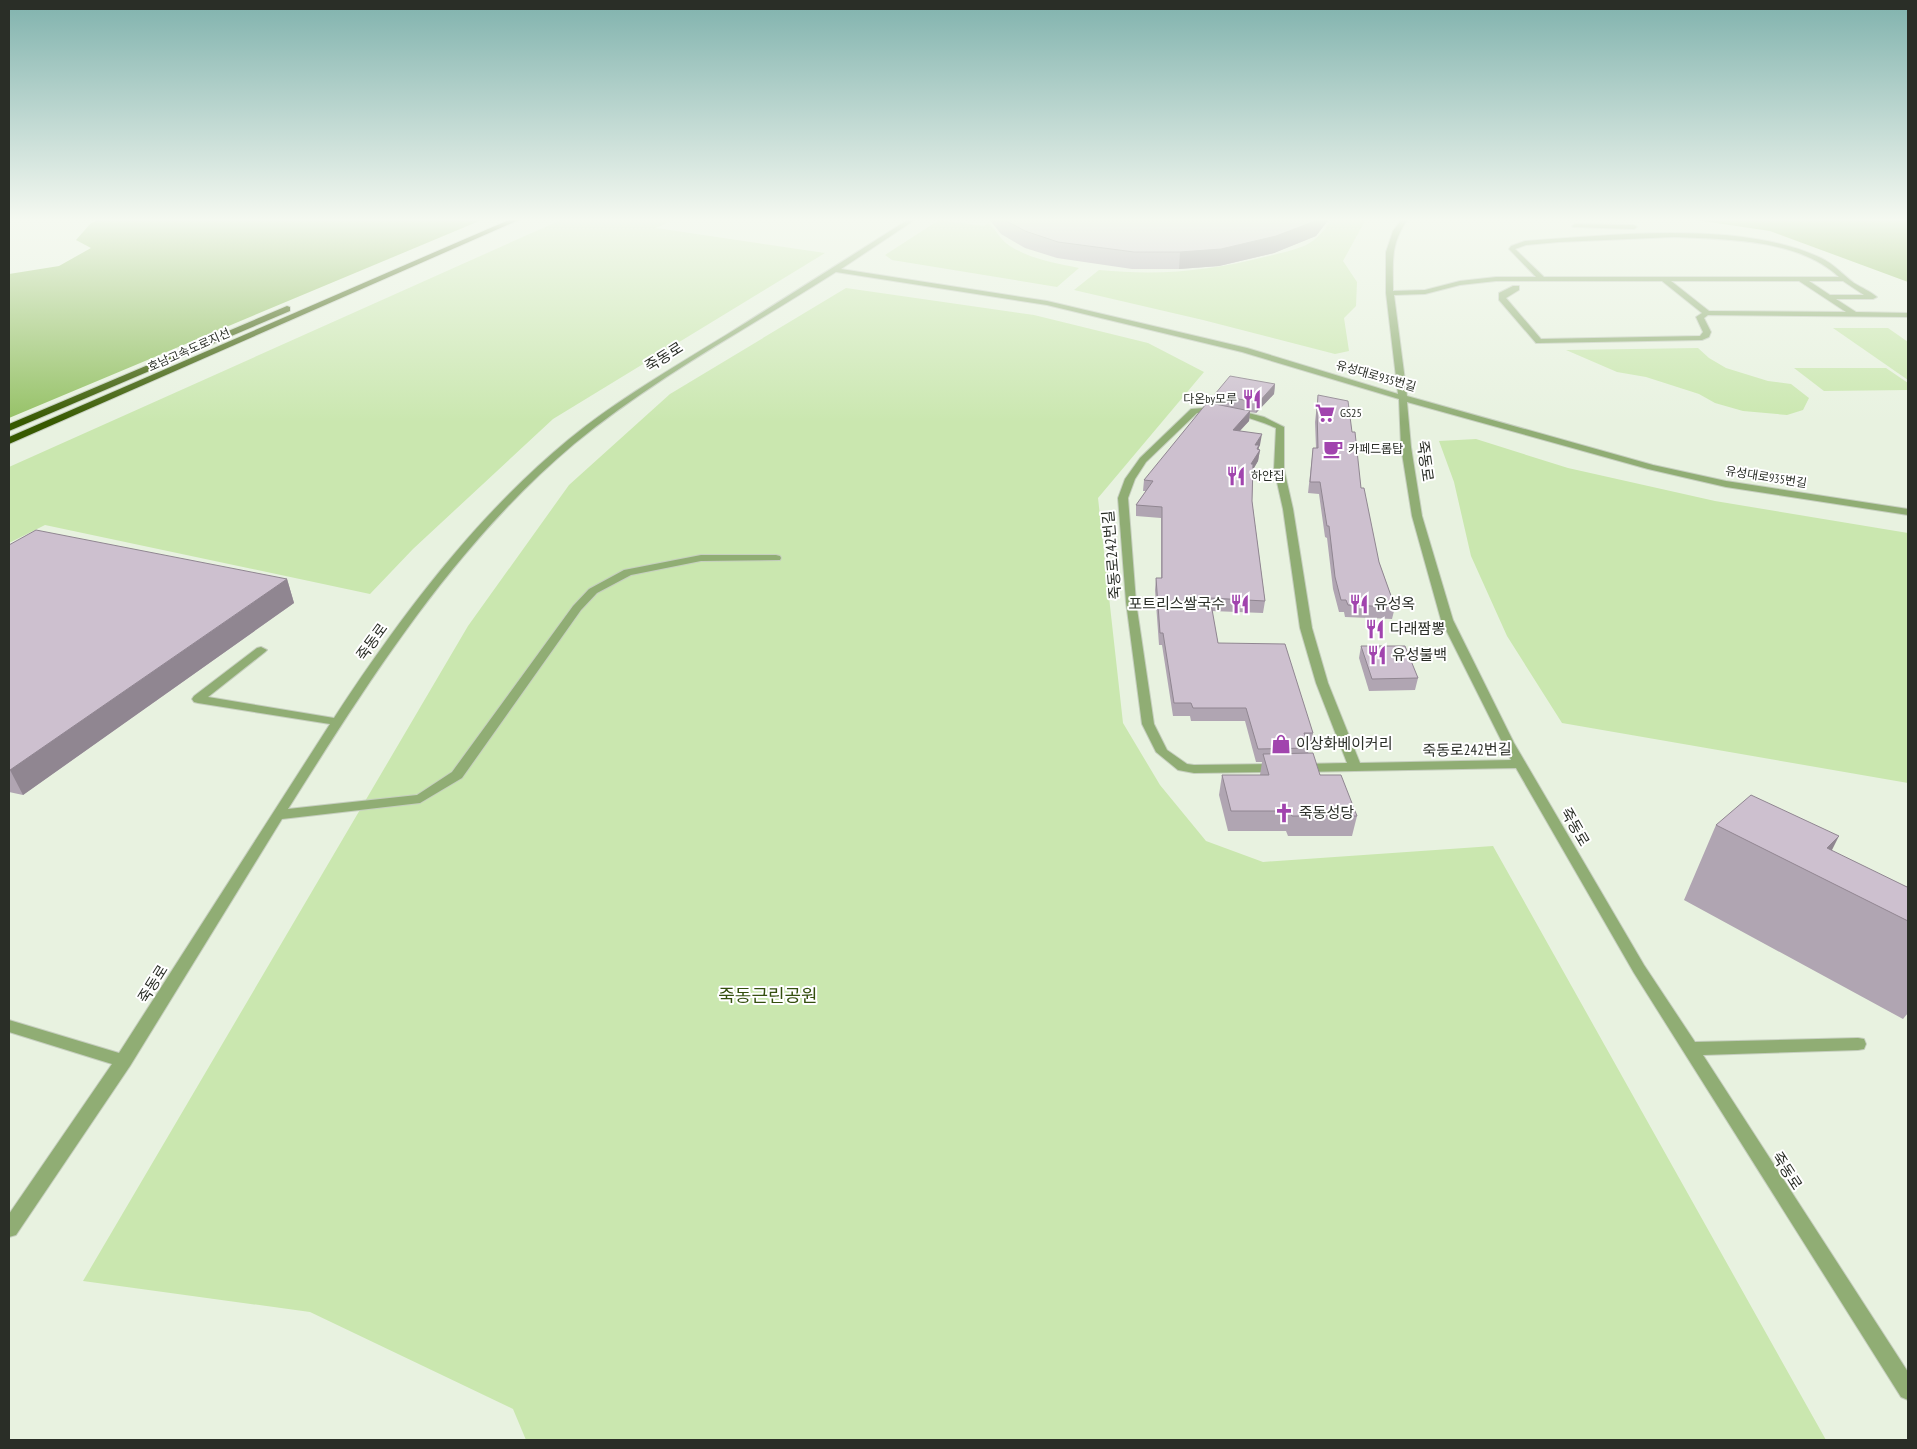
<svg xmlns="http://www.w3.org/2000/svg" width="1917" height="1449" font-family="'PT Sans Narrow','Noto Sans KR',sans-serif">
	<rect width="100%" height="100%" fill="#e8f2e0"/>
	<g fill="#cae7af">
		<polygon points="563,219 675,219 656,228 825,253 553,419 413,549 370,594 45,525 9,543 9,467"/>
		<path d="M1333 219H1366L1343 261 1357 282 1356 306 1344 318 1349 351 1335 354 1203 320 1074 290 1099 270C1161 276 1209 271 1269 256 1281 253 1306 248 1315 239 1322 234 1327 225 1333 219Z"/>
		<path d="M939 220 984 226 988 223C997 230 999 239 1010 246 1030 259 1055 263 1079 268L1057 287 892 260 885 255Z"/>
		<polygon points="846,288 1034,315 1148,343 1204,372 1098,498 1123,723 1160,785 1206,841 1263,862 1493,846 1826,1440 526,1440 513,1409 310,1312 83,1281 468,626 569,485 670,394"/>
		<polygon points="1833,328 1888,328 1908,342 1908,380"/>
		<polygon points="1698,348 1709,358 1726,368 1768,381 1791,384 1809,398 1803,410 1787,415 1743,411 1715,403 1699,394 1646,377 1617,372 1566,350"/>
		<polygon points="1794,368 1886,368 1908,383 1908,390 1824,391"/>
		<polygon points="1476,439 1568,468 1715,501 1908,533 1908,783 1562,723 1507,636 1471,556 1454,482 1439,441"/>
	</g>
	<g fill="#95c166">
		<polygon points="101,219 484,219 9,418 9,274 59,266 91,248 76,240 91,223"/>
		<polygon points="1689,219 1908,219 1908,282 1770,231"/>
	</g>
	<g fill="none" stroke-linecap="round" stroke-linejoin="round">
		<defs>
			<g id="minor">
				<path d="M909 219H916L841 269 1047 301 1247 348 1398 394 1386 293V252L1393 231 1402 219H1408C1390 244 1393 261 1393 291L1425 290 1460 281 1496 277H1536L1509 249 1511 246 1525 241C1611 235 1742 220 1821 258 1834 264 1843 275 1854 283 1862 288 1870 291 1877 297L1873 299H1836L1856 312 1908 313V317L1708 315 1704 318 1711 332 1709 337 1702 340 1539 343H1536L1499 300V293L1513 286H1519V290L1506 298 1541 339 1700 336 1703 332 1696 317 1702 313 1662 281H1496L1460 285 1425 294 1394 295 1407 396 1653 465 1726 481 1908 509V515L1726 487 1648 469 1407 402 1411 447 1422 516 1453 620 1514 743 1644 965 1695 1042 1858 1038 1864 1039 1866 1044 1864 1049 1858 1050 1703 1055 1908 1372V1400L1901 1397 1634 973 1516 768 1301 772 1294 768 1301 764 1347 763 1316 683 1300 628 1283 509 1274 469 1276 428C1251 417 1223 409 1197 413L1146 462 1135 479 1128 498 1136 602 1154 724 1167 750 1187 764 1194 765 1276 764 1283 768 1276 772 1194 773 1178 770 1156 752 1142 724 1126 602 1118 498 1125 479 1140 458 1191 409 1214 407 1237 410 1264 417 1284 427V469L1293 509 1312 628 1328 683 1360 763 1511 760 1441 620 1412 516 1401 447 1399 399 1242 352 1047 305 836 272C749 328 654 378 574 444 454 545 370 679 288 809L417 795 452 772 573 606 589 589 624 570 701 555H776L780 556 781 558 780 560 701 561 631 575 597 593 581 610 462 778 420 803 282 819 130 1066 16 1235 9 1237V1214L112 1064 9 1032V1020L119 1053 330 724 198 703 194 702 192 699 194 696 257 648 261 647 267 650 265 652 208 697 334 718C400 617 475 517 568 440 617 400 672 368 726 335 787 297 848 258 909 219ZM1674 237C1725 239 1799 239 1839 277H1544L1515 249 1526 245 1559 242ZM1671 281H1799L1846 312 1709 311ZM1809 281H1843L1864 295H1830Z"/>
				<polygon points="1575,224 1634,225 1637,227 1634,229 1573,227 1572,226"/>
			</g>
			<g id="highway">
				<polygon points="511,219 521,219 9,444 9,437"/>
				<polygon points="287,306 290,307 290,311 9,431 9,424"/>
			</g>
		</defs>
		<use href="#minor" stroke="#c6cfbf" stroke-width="2"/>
		<use href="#highway" stroke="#c6cfbf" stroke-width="2"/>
		<use href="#minor" fill="#90ad74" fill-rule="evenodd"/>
		<use href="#highway" fill="#375900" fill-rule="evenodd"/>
	</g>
	<g fill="#b0a5b2">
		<polygon points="989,219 1329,219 1316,236 1274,253 1219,266 1179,269 1132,269 1057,258 1025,248 1001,234"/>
		<polygon points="1275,384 1274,394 1256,413 1250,412 1249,421 1240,431 1260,445 1258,449 1260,450 1258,461 1253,469 1252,501 1265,601 1263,613 1212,611 1218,643 1313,733 1311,746 1308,746 1309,748 1308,754 1320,775 1357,816 1352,836 1288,836 1286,831 1228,831 1219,795 1222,775 1260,775 1262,762 1256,762 1245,721 1191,721 1190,716 1173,716 1162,645 1159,645 1155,590 1156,578 1161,578 1161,518 1136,516 1136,505 1146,491 1143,491 1144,480 1214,404 1215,394"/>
		<polygon points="1318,395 1352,432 1361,488 1379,562 1395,607 1392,619 1345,617 1344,612 1339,612 1333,589 1327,538 1325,537 1319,494 1308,493 1313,448 1316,448 1315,422"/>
		<polygon points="9,545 287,579 294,603 23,795 9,792"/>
		<polygon points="1361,646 1418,678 1415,690 1369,691 1359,658"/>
		<polygon points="1716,825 1907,887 1908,886 1908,1013 1903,1019 1684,900"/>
	</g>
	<g fill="#908691">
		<polygon points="1319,219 1329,219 1316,236 1274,253 1219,266 1179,269 1180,252"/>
		<polygon points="1275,384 1274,394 1256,413 1258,403"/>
		<polygon points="1250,411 1249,421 1231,440 1233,430"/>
		<polygon points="1262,434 1260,445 1259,447 1258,453 1260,450 1258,461 1250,475 1255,445"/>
		<polygon points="287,579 294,603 23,795 10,770"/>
		<polygon points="1839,836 1819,876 1827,848"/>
	</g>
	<g fill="#cdc0cf" stroke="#908691">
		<polygon points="1003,219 1319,219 1318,220 1276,236 1221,249 1180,252 1134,252 1058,242 1025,231"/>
		<polygon points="1230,376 1275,384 1258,403 1215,394"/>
		<polygon points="1318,395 1348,401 1352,432 1355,432 1361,488 1364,488 1379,562 1395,607 1348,605 1346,600 1341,600 1335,577 1329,526 1327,526 1320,482 1310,482 1313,448 1318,448 1317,411"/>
		<polygon points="1206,404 1215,404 1250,411 1233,430 1262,434 1255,445 1259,445 1257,449 1260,450 1251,464 1253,464 1252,501 1265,601 1210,598 1218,643 1285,644 1313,733 1304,733 1309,748 1258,749 1246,708 1193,708 1191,703 1174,703 1163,633 1160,633 1156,578 1162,578 1162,507 1136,505 1153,481 1144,480"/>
		<polygon points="36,530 287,579 10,770 9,769 9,545"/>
		<polygon points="1361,646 1405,646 1418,678 1372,679"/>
		<polygon points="1313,753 1320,775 1341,775 1357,816 1292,816 1289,811 1231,811 1222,775 1269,775 1263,754"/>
		<polygon points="1751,795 1839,836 1827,848 1907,887 1908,886 1908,921 1716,825"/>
	</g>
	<linearGradient id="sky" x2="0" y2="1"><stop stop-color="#80b2ad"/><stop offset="0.52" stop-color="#f5f9f1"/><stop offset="1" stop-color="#f5f9f1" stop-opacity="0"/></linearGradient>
	<rect width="1917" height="422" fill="url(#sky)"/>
	<defs>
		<symbol id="restaurant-bare" viewBox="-9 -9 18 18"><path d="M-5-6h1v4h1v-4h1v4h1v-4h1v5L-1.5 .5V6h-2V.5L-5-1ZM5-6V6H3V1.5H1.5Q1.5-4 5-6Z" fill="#a144ae" stroke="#fff" stroke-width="2.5" paint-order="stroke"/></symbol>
		<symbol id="supermarket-bare" viewBox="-9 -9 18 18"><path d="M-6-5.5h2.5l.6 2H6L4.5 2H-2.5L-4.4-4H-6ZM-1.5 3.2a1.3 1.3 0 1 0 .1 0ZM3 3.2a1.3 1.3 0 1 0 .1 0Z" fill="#a144ae" stroke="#fff" stroke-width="2.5" paint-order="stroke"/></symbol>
		<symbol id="cafe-bare" viewBox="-9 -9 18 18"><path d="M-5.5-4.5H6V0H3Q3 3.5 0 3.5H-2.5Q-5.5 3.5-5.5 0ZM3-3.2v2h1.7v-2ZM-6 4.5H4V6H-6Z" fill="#a144ae" stroke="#fff" stroke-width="2.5" paint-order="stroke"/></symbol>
		<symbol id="shop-bare" viewBox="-9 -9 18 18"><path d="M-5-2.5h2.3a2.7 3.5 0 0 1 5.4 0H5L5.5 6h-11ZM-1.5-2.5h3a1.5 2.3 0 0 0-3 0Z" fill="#a144ae" stroke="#fff" stroke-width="2.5" paint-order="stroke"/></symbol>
		<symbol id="church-bare" viewBox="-9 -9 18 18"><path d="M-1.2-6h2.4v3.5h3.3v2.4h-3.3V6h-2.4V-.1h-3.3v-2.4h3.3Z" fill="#a144ae" stroke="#fff" stroke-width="2.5" paint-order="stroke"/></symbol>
	</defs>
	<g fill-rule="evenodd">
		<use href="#restaurant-bare" x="1238" y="385" width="28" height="28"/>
		<use href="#supermarket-bare" x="1311" y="399" width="28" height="28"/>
		<use href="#cafe-bare" x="1319" y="435" width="28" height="28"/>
		<use href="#restaurant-bare" x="1222" y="462" width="28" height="28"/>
		<use href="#restaurant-bare" x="1226" y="590" width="28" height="28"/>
		<use href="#restaurant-bare" x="1345" y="590" width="28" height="28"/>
		<use href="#restaurant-bare" x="1361" y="615" width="28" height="28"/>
		<use href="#restaurant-bare" x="1363" y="641" width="28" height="28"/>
		<use href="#shop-bare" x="1267" y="730" width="28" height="28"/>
		<use href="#church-bare" x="1270" y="799" width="28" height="28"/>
	</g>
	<g text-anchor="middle" stroke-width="4" stroke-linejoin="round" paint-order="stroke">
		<g font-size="12" fill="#2a2e27" stroke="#fff">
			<text transform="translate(189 350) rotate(-24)" y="4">호남고속도로지선</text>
			<text transform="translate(1376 376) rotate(16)" y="4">유성대로935번길</text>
			<text transform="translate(1766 477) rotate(9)" y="4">유성대로935번길</text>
		</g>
		<g font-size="12" fill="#2a2e27" stroke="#fff" text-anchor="start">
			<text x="1237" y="403" text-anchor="end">다온by모루</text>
			<text x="1340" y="417">GS25</text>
			<text x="1348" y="453">카페드롭탑</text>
			<text x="1251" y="480">하얀집</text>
		</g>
		<g font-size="15" fill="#2a2e27" stroke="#fff">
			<text transform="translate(664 357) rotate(-32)" y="5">죽동로</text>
			<text transform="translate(1425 461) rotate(82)" y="5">죽동로</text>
			<text transform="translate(1112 555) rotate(-95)" y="5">죽동로242번길</text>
			<text transform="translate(372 642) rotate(-54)" y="5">죽동로</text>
			<text transform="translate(1467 750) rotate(-1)" y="5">죽동로242번길</text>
			<text transform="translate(1575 827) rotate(60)" y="5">죽동로</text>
			<text transform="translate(153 984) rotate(-58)" y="5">죽동로</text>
			<text transform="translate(1787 1171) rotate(57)" y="5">죽동로</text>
		</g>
		<g font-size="15" fill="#2a2e27" stroke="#fff" text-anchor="start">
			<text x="1225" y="609" text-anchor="end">포트리스쌀국수</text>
			<text x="1374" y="609">유성옥</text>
			<text x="1390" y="634">다래짬뽕</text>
			<text x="1392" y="660">유성불백</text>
			<text x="1296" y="749">이상화베이커리</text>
			<text x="1299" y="818">죽동성당</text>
		</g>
		<g font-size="18" fill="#344f0e" stroke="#fff">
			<text x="768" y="1002">죽동근린공원</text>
		</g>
	</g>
	<rect width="1917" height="1449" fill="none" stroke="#2a2e27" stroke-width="20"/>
</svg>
